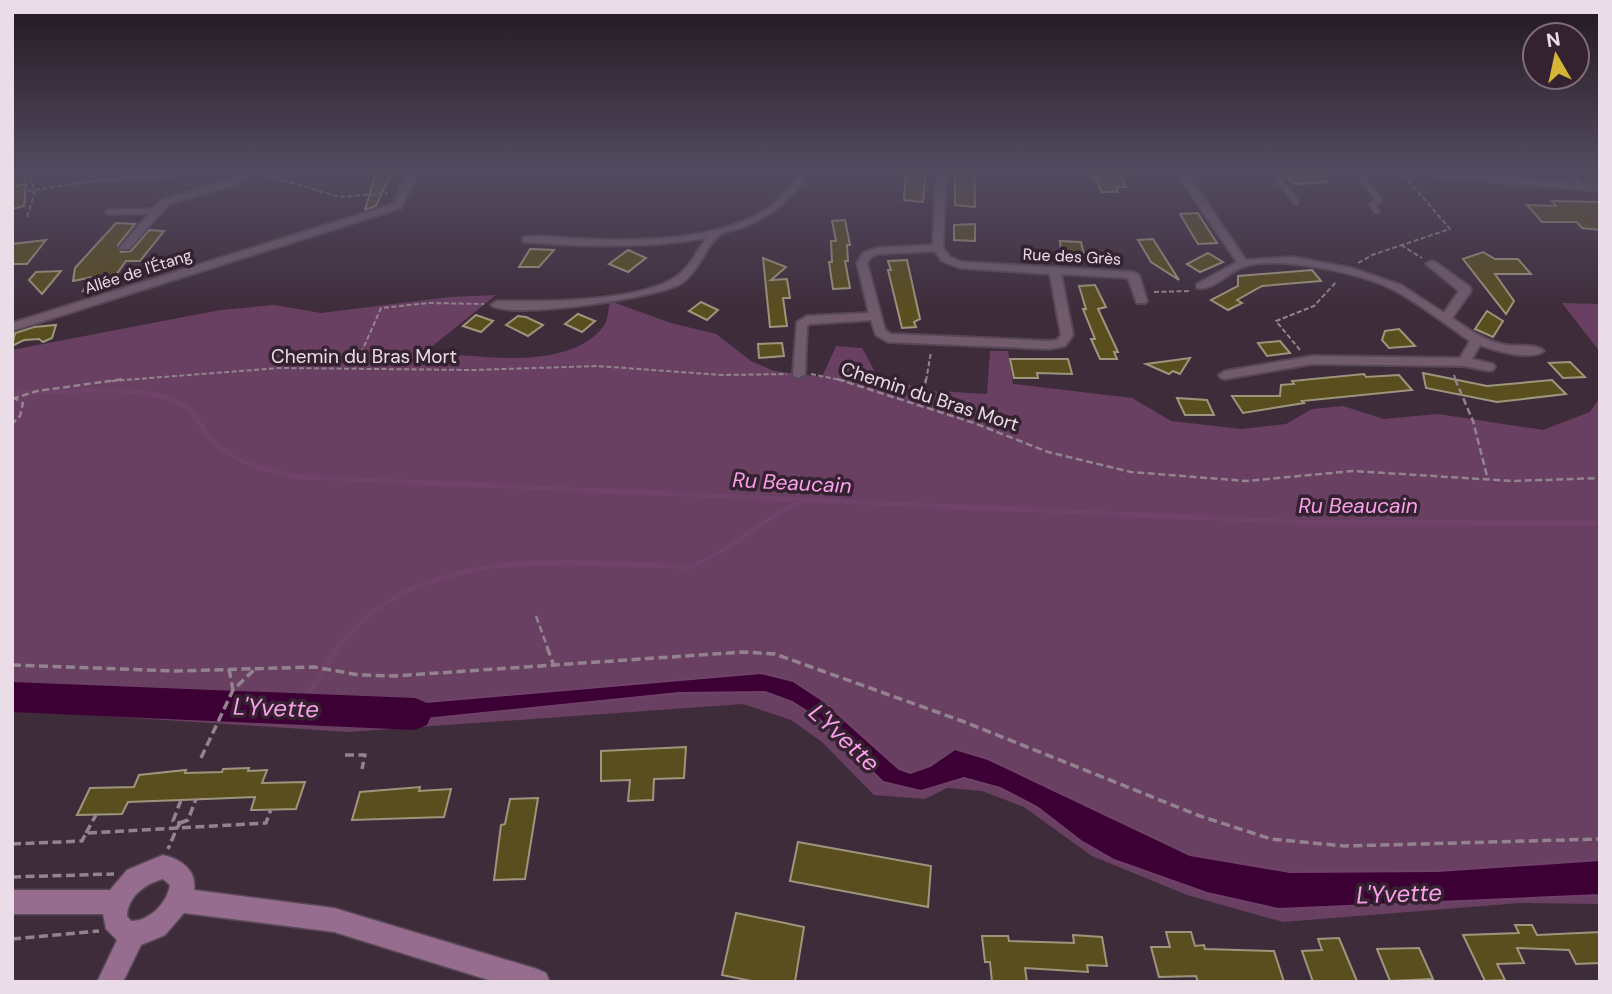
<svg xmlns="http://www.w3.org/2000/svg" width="1612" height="994" font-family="'DM Sans',sans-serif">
	<rect width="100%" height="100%" fill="#3f2c3b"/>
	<g fill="#694062">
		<path d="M496 295 425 352C477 355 566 373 603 327 608 321 608 309 610 301L671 323 716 334 751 361 774 371 822 377 836 346 862 348 878 377 934 391 987 394 990 351H1008L1013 384 1132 398 1171 421 1241 429 1286 424 1312 409 1343 406 1384 419 1438 414 1543 430 1590 412 1600 397V904L1520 903 1283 922 1187 895 1092 856 1024 807 982 791 947 788 925 799 874 795 822 742 791 720 743 704 348 732 12 710V350L220 310 274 305 321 313 450 297Z"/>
		<polygon points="1562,303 1600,304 1600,352"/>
	</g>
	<polygon fill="#3c0035" stroke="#70426a" stroke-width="2" points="761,673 793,681 822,700 899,769 910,773 930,766 955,749 988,759 1190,855 1290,872 1438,871 1600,860 1600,895 1278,909 1207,893 1114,860 1081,841 1037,807 1000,788 964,778 921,791 883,782 819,719 792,702 765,692 679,693 366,725 389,697 396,703 426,702"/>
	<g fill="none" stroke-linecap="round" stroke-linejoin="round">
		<g stroke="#70426a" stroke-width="4.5">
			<path d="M12 393C61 394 132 382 177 402 196 410 199 426 212 440 235 464 268 470 299 477L1297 522 1600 523"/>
			<path d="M336 649C348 637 360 621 374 611 464 546 585 564 690 567 732 551 762 517 804 501"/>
		</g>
		<polyline stroke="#70426a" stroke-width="6" points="298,710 338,647"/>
		<polygon fill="#3c0035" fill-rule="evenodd" points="12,682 415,698 427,703 432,714 427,725 415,730 12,712"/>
	</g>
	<g fill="#5a4d1e" stroke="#9e967c" stroke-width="2">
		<polygon points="376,172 392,172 376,206 365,210"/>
		<polygon points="906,172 926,172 923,202 904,200"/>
		<polygon points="955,172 974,172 975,207 955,205"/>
		<polygon points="1100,172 1119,172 1126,187 1116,187 1118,192 1101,192 1095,177 1102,177"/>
		<polygon points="1283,172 1326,172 1326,182 1294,184"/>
		<polygon points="26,184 24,206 12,209 12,187"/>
		<polygon points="1552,201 1600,202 1600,230 1582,228 1577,222 1542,222 1527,205 1556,206"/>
		<polygon points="1198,213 1201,218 1217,243 1198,244 1180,214"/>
		<polygon points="845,220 850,245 847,245 848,261 845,261 850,288 833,289 829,262 832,262 831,241 836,241 832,221"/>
		<polygon points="116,223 135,224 118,245 121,252 131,251 149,230 164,231 140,261 126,261 106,289 83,291 93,277 73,281 75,268"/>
		<polygon points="975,224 975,241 954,240 954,225"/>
		<polygon points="1153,239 1179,280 1151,262 1138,240"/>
		<polygon points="46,240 27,264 12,264 12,244"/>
		<polygon points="1060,241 1081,242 1084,254 1061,253"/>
		<polygon points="530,249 554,250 539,267 519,267"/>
		<polygon points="628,250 646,258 628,272 609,264"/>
		<polygon points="1483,252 1495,259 1518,259 1531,274 1495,274 1514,301 1506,314 1463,259"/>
		<polygon points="1208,253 1223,262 1200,272 1187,264"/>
		<polygon points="763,258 786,267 771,280 787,279 790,298 783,298 787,326 770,327"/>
		<polygon points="907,260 920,319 914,322 916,327 902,328 888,270 891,270 888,261"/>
		<polygon points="1312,270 1321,281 1262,286 1237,300 1242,303 1228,310 1211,300 1238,286 1238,276"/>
		<polygon points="61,271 42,294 29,280 36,272"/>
		<polygon points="1095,285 1106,307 1098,309 1118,352 1114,352 1117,359 1100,359 1091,339 1095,339 1083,309 1086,309 1079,286"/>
		<polygon points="701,302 718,310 707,320 689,311"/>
		<polygon points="1487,311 1503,321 1493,337 1475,329"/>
		<polygon points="578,314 595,321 582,332 565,324"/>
		<polygon points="476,315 493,321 481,332 463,326"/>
		<polygon points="518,316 526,317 543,325 528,336 506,325"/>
		<polygon points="56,325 52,338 43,342 39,339 24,340 12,346 15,333 34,327"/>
		<polygon points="1399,329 1415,346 1389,348 1382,340 1385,331"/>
		<polygon points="1280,341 1290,353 1267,356 1258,343"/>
		<polygon points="782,343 784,356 759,358 758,344"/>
		<polygon points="1190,358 1180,374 1173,371 1169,374 1146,364"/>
		<polygon points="1010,359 1068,359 1072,374 1037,373 1038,378 1014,378"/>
		<polygon points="1570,362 1585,377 1563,378 1549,363"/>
		<polygon points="1423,373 1487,386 1552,380 1566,394 1497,402 1426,388"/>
		<polygon points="1364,374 1366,377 1399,375 1412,390 1302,401 1304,403 1243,413 1232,396 1280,396 1281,385 1294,384 1292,381"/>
		<polygon points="1177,398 1207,400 1214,415 1185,415"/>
		<polygon points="686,747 684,778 654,779 653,800 628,801 630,780 601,781 601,751"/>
		<polygon points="249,768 248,771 267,770 262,783 305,782 296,809 251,810 255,797 181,800 128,802 122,814 77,815 90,788 134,787 139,775 186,770 185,773 222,772 223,769"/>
		<polygon points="420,787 419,791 451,789 444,817 352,820 360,792"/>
		<polygon points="538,798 525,879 494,880 501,825 505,824 510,799"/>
		<polygon points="798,842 931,866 928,907 790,881"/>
		<polygon points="736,913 804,927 795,982 756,982 722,975"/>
		<polygon points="1515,925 1532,925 1537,935 1600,932 1600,963 1576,964 1569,950 1517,948 1524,963 1497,964 1505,980 1485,981 1463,935 1519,933"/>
		<polygon points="1166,932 1191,932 1195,946 1204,945 1205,949 1274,951 1284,982 1198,982 1196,976 1159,977 1151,947 1170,947"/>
		<polygon points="1073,935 1102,937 1107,966 1087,965 1088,972 1025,968 1027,982 992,982 990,962 985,962 982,936 1008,936 1009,941 1074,943"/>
		<polygon points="1339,938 1357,981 1313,982 1302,951 1322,950 1318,939"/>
		<polygon points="1419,948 1433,979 1390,981 1377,949"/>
	</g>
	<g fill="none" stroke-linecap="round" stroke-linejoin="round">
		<defs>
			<g id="lane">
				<polyline points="1273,172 1296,202"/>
				<polyline points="1357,172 1379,200 1372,205 1377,211"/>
				<polyline points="1570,172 1582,186"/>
				<polyline points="108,212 157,211"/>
			</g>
			<g id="street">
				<polygon points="242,172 253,172 236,184 169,204 129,249 121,249 120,247 161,200 230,180"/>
				<polygon points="408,172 418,172 401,208 12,331 12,323 393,204"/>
				<path d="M801 172H811C793 197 775 214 746 226 738 230 728 230 721 234 707 242 699 273 680 284 656 298 510 320 491 305L497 301C541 302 642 302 677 276 690 267 698 250 706 238 647 248 587 247 527 242L523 241V237C542 234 564 239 583 239 639 241 721 241 768 208 781 198 792 185 801 172Z"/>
				<path d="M936 172H946L943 248 950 257 962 262 1133 272 1139 275 1147 301 1145 303H1137L1128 278 1061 274 1073 335 1065 346 1050 349 888 342 876 335 871 320 810 324 807 326 805 374 799 378 795 377 793 374 797 322 807 316 869 313 857 263 863 253 876 248 933 245ZM935 251 942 261 960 268 1050 274 1061 335 1057 340 1050 341 891 334 885 330 867 263 871 257 878 254Z"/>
				<path d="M1176 172H1186L1246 260 1293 257 1351 268 1401 285 1444 313 1459 291 1426 264 1431 261 1435 262 1470 287 1471 291 1452 318C1468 329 1482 339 1501 344 1514 348 1534 342 1544 351 1531 361 1495 351 1480 345L1472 359 1493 364 1495 367 1493 370 1489 371 1464 366 1313 364 1225 379 1221 378 1219 375 1225 371 1313 356 1460 358 1470 341C1445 324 1420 304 1394 290 1362 273 1280 256 1245 266 1229 271 1214 291 1197 288V284L1237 262Z"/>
				<polygon points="1414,172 1451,172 1600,185 1600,191 1419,175"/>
			</g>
			<path id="secondary" d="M163 855C181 859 197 870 194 890L334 908 537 969 546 973 550 982H495L334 932 184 913 165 935 141 945 123 982H97L117 940 106 929 103 914H12V890H110L127 870ZM163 879 170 885C167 903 150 921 131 921L127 916C128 896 145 884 163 879Z"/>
		</defs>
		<use href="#lane" stroke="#584855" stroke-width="8"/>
		<use href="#street" stroke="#584855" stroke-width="4"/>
		<use href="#secondary" stroke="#584855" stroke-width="3"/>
		<g stroke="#93838f" stroke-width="2" stroke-dasharray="5 2.5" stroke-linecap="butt">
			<polyline points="261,174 340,197 388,193"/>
			<polyline points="24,176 28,191 92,181 223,173"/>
			<polyline points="27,217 34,195 31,172"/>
			<polyline points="1401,245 1422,258"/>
			<polyline points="1358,263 1372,255 1450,229 1401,172"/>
			<polyline points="1154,292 1189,291"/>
			<polyline points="1300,350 1276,321 1314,306 1337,281"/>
			<polyline points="355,367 381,308 429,303 484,304"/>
			<polyline points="811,374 846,381"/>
			<polyline points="1454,375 1456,381"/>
			<polyline points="112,381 279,368 473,370 597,366 722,375 787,374"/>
			<polyline points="926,381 931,352"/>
		</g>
		<g stroke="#93838f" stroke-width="2.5" stroke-dasharray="7 3.5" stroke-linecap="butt">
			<polyline points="837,379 974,423 1048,452 1131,472 1246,481 1353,471 1513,481 1600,478"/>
			<polyline points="1455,379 1473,421 1488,480"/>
			<polyline points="12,397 23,403 20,416 12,424"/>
			<polyline points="12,399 37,391 124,379"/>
			<polyline points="922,404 926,379"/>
			<polyline points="536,616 548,649"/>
		</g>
		<g stroke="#93838f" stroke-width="3.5" stroke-dasharray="9 4.5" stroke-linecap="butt">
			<polyline points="547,647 554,666"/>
			<polyline points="12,665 176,671 314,667 359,675 394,676 743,652 775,654 962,721 1200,816 1271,839 1344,846 1600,839"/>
			<polyline points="229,669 233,690"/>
			<polyline points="345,755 365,755 362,769"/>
			<polyline points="201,758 233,690 256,668"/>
			<polyline points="181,800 173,821 180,823 177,828 266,823 271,809"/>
			<polyline points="180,823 188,820 196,799"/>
			<polyline points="86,833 96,815"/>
			<polyline points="12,844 82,841 86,833 177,828 168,849"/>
			<polyline points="12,877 114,874"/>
			<polyline points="12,939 99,931"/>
		</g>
		<use href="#lane" stroke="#715b6d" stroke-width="5"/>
		<use href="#street" fill="#715b6d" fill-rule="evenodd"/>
		<use href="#secondary" fill="#966d8f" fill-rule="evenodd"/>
	</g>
	<linearGradient id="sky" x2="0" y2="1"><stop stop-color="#231820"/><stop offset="0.55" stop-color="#524b60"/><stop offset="1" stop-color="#524b60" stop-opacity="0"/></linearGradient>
	<rect width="1612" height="311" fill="url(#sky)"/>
	<g text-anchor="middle" stroke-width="7" stroke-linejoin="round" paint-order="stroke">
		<g font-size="16" fill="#eadde7" stroke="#352231">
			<text transform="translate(1072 256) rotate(3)" y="6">Rue des Grès</text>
			<text transform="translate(138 271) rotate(-18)" y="6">Allée de l'Étang</text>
		</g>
		<g font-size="19" fill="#eadde7" stroke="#352231">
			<text x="364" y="363">Chemin du Bras Mort</text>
			<text transform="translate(930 396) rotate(18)" y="7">Chemin du Bras Mort</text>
		</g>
		<g font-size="21" font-style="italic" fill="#fba0ea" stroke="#352231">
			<text transform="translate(792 483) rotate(3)" y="7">Ru Beaucain</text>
			<text x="1358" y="513">Ru Beaucain</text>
		</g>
		<g font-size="24" font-style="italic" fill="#fba0ea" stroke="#352231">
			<text transform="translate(276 708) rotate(2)" y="8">L'Yvette</text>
			<text transform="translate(844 738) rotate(43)" y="8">L'Yvette</text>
			<text transform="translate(1399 894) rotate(-2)" y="8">L'Yvette</text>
		</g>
	</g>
	<rect width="1612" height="994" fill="none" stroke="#eadde7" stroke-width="28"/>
	<g transform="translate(1556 56) rotate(351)"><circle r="33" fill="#352231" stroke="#7d6d7a" stroke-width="2"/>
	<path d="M0-5L12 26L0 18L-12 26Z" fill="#d6b534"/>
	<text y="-10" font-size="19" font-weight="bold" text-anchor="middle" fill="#eadde7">N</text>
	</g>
</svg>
